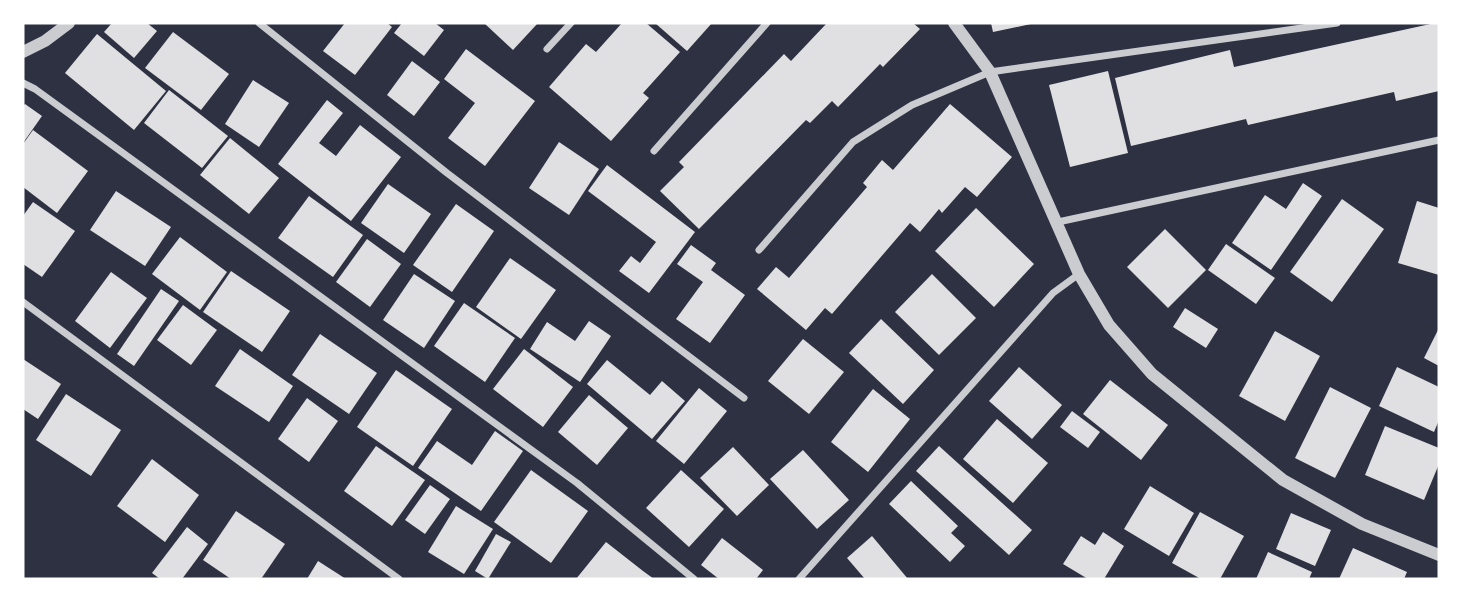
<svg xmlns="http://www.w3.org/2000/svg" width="1462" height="602" font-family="Mulish,sans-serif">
	<rect width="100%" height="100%" fill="#2d3142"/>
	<g fill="#e0e0e3">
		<polygon points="112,23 147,23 157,31 134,58 104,32"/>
		<polygon points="345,23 387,23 392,27 355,75 323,51"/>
		<polygon points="402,23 435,23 444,30 424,56 394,33"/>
		<polygon points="484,23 538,23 513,50"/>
		<polygon points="622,23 646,23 680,52 643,93 649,98 611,141 549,87 586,44 596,52"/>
		<polygon points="655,23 712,23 687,51"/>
		<polygon points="827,23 913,23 920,29 883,67 880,64 838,107 832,101 810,123 806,120 699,229 660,191 684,167 679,162 784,54 791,61"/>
		<polygon points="991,23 1030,23 1031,24 993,32"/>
		<polygon points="1435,23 1439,23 1439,91 1396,101 1394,92 1248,125 1246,119 1131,146 1115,78 1230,50 1234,67"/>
		<polygon points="173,32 229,74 201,110 145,68"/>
		<polygon points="97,34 166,91 134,130 65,73"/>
		<polygon points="466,49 535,101 485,166 448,138 475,103 444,79"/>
		<polygon points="412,61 440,82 414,116 387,95"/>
		<polygon points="1108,71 1128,153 1070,167 1049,85"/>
		<polygon points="253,80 289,103 259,147 225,124"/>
		<polygon points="169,90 228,136 202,168 144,123"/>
		<polygon points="327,100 343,113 319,143 336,156 360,125 401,157 351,221 278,164"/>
		<polygon points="25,104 42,116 23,143 23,106"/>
		<polygon points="950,104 1012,157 977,197 965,187 942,213 939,209 920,232 910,223 832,314 825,308 806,330 757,289 776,267 789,278 867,187 863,183 882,160 893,170"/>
		<polygon points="33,130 88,171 57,213 23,187 23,144"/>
		<polygon points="230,138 279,178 249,214 200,175"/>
		<polygon points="559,142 599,169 569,215 529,188"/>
		<polygon points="607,165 695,232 649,293 619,271 631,256 640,263 656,242 588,191"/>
		<polygon points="1303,183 1322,196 1271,270 1232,243 1265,195 1286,209"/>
		<polygon points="388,184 431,214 404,253 361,223"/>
		<polygon points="116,191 171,227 145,266 90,230"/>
		<polygon points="309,196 363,235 333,277 278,238"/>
		<polygon points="1342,199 1384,229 1332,302 1290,272"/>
		<polygon points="1417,201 1439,208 1439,275 1398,263"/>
		<polygon points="33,202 75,231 42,277 23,264 23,216"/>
		<polygon points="456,204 494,231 452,292 413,265"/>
		<polygon points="976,208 1034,264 994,307 935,251"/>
		<polygon points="1165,229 1206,270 1168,308 1127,267"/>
		<polygon points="180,237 227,272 200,310 152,274"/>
		<polygon points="367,239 401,264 370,307 336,282"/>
		<polygon points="1226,244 1275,278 1256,304 1208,270"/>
		<polygon points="691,245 716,263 711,270 745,295 710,343 676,319 703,282 677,264"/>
		<polygon points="510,258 556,290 521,339 476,307"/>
		<polygon points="231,271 290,311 262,352 203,312"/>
		<polygon points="111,272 147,298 110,348 75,321"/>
		<polygon points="414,274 455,301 424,348 383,320"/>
		<polygon points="932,274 976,318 939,355 895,312"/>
		<polygon points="161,289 179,301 134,366 117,354"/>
		<polygon points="464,303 515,338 485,382 434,346"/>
		<polygon points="183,305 217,330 191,365 157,340"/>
		<polygon points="1185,308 1218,329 1206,348 1173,327"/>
		<polygon points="881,319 934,370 903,404 849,353"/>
		<polygon points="589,321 611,336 580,382 530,349 547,322 575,341"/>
		<polygon points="1439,328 1439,366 1424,358"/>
		<polygon points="1275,331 1320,356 1285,421 1239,396"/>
		<polygon points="320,334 377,373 349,414 292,375"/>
		<polygon points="803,339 844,372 809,414 768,381"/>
		<polygon points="240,349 293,386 269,422 215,386"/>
		<polygon points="524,349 573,387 543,427 493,389"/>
		<polygon points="23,359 61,384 38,419 23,409"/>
		<polygon points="607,360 650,395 662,381 685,401 652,439 587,384"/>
		<polygon points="1019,367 1062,405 1032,439 989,401"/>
		<polygon points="1397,367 1439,387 1439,420 1434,432 1379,406"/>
		<polygon points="396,370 452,409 413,466 357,427"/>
		<polygon points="1110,380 1168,425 1141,460 1083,414"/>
		<polygon points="1330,387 1371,408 1335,478 1295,458"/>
		<polygon points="699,388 727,411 684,464 656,441"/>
		<polygon points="873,389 910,419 868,472 831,442"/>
		<polygon points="66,394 121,430 91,476 36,440"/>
		<polygon points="589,395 628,428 597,465 558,432"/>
		<polygon points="307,398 338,421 309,462 278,439"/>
		<polygon points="1072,411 1100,432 1088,448 1060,427"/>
		<polygon points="997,419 1048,463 1013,503 963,459"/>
		<polygon points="1385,426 1439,448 1439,464 1424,500 1365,475"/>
		<polygon points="495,431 523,451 481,511 418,468 437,441 472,465"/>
		<polygon points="376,446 425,480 392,526 344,491"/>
		<polygon points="939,446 1032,530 1009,555 916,471"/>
		<polygon points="733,447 769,485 737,516 700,478"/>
		<polygon points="803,450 849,500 817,529 770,479"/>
		<polygon points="152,459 199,495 165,542 117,506"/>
		<polygon points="531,470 588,511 551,563 494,522"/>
		<polygon points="681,470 724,509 689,547 646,508"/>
		<polygon points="911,481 958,526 951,533 965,546 950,562 889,504"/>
		<polygon points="430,485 450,499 425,534 405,520"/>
		<polygon points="1150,486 1194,513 1169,556 1124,529"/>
		<polygon points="456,506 493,529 464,574 428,552"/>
		<polygon points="236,511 285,544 261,579 231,579 203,560"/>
		<polygon points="1200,512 1244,536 1220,579 1201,579 1172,563"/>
		<polygon points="1291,513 1331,530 1315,566 1276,549"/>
		<polygon points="187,527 208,544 182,579 160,579 152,573"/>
		<polygon points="1103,532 1124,546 1104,579 1088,579 1063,564 1081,536 1095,545"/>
		<polygon points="496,534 511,542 488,579 475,571"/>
		<polygon points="872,536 908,579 865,579 847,558"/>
		<polygon points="722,538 763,570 756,579 719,579 701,565"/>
		<polygon points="606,542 643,571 654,579 576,579"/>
		<polygon points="1353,548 1407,572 1404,579 1339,579"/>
		<polygon points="1268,552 1312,572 1309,579 1256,579"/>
		<polygon points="318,561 346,579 307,579"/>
	</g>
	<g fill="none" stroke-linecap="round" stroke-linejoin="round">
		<g stroke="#caccd0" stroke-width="7">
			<polyline points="259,23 447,173 744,398"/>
			<polyline points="547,49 571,23"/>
			<polyline points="23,83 35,89 577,483 694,579"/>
			<polyline points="654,151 767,23"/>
			<polyline points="1058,222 1439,140"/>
			<polyline points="759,250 853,142 912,105 990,72 1337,23"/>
			<polyline points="23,302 399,579"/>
			<polyline points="799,579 1053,293 1079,274"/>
		</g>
		<g stroke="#caccd0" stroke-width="12">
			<polyline points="954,23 990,72 1079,274 1109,325 1152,374 1283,480 1362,524 1439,555"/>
			<polyline points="23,52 45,41 69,23"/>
		</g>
	</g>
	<rect width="1462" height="602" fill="none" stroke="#ffffff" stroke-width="49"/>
</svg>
